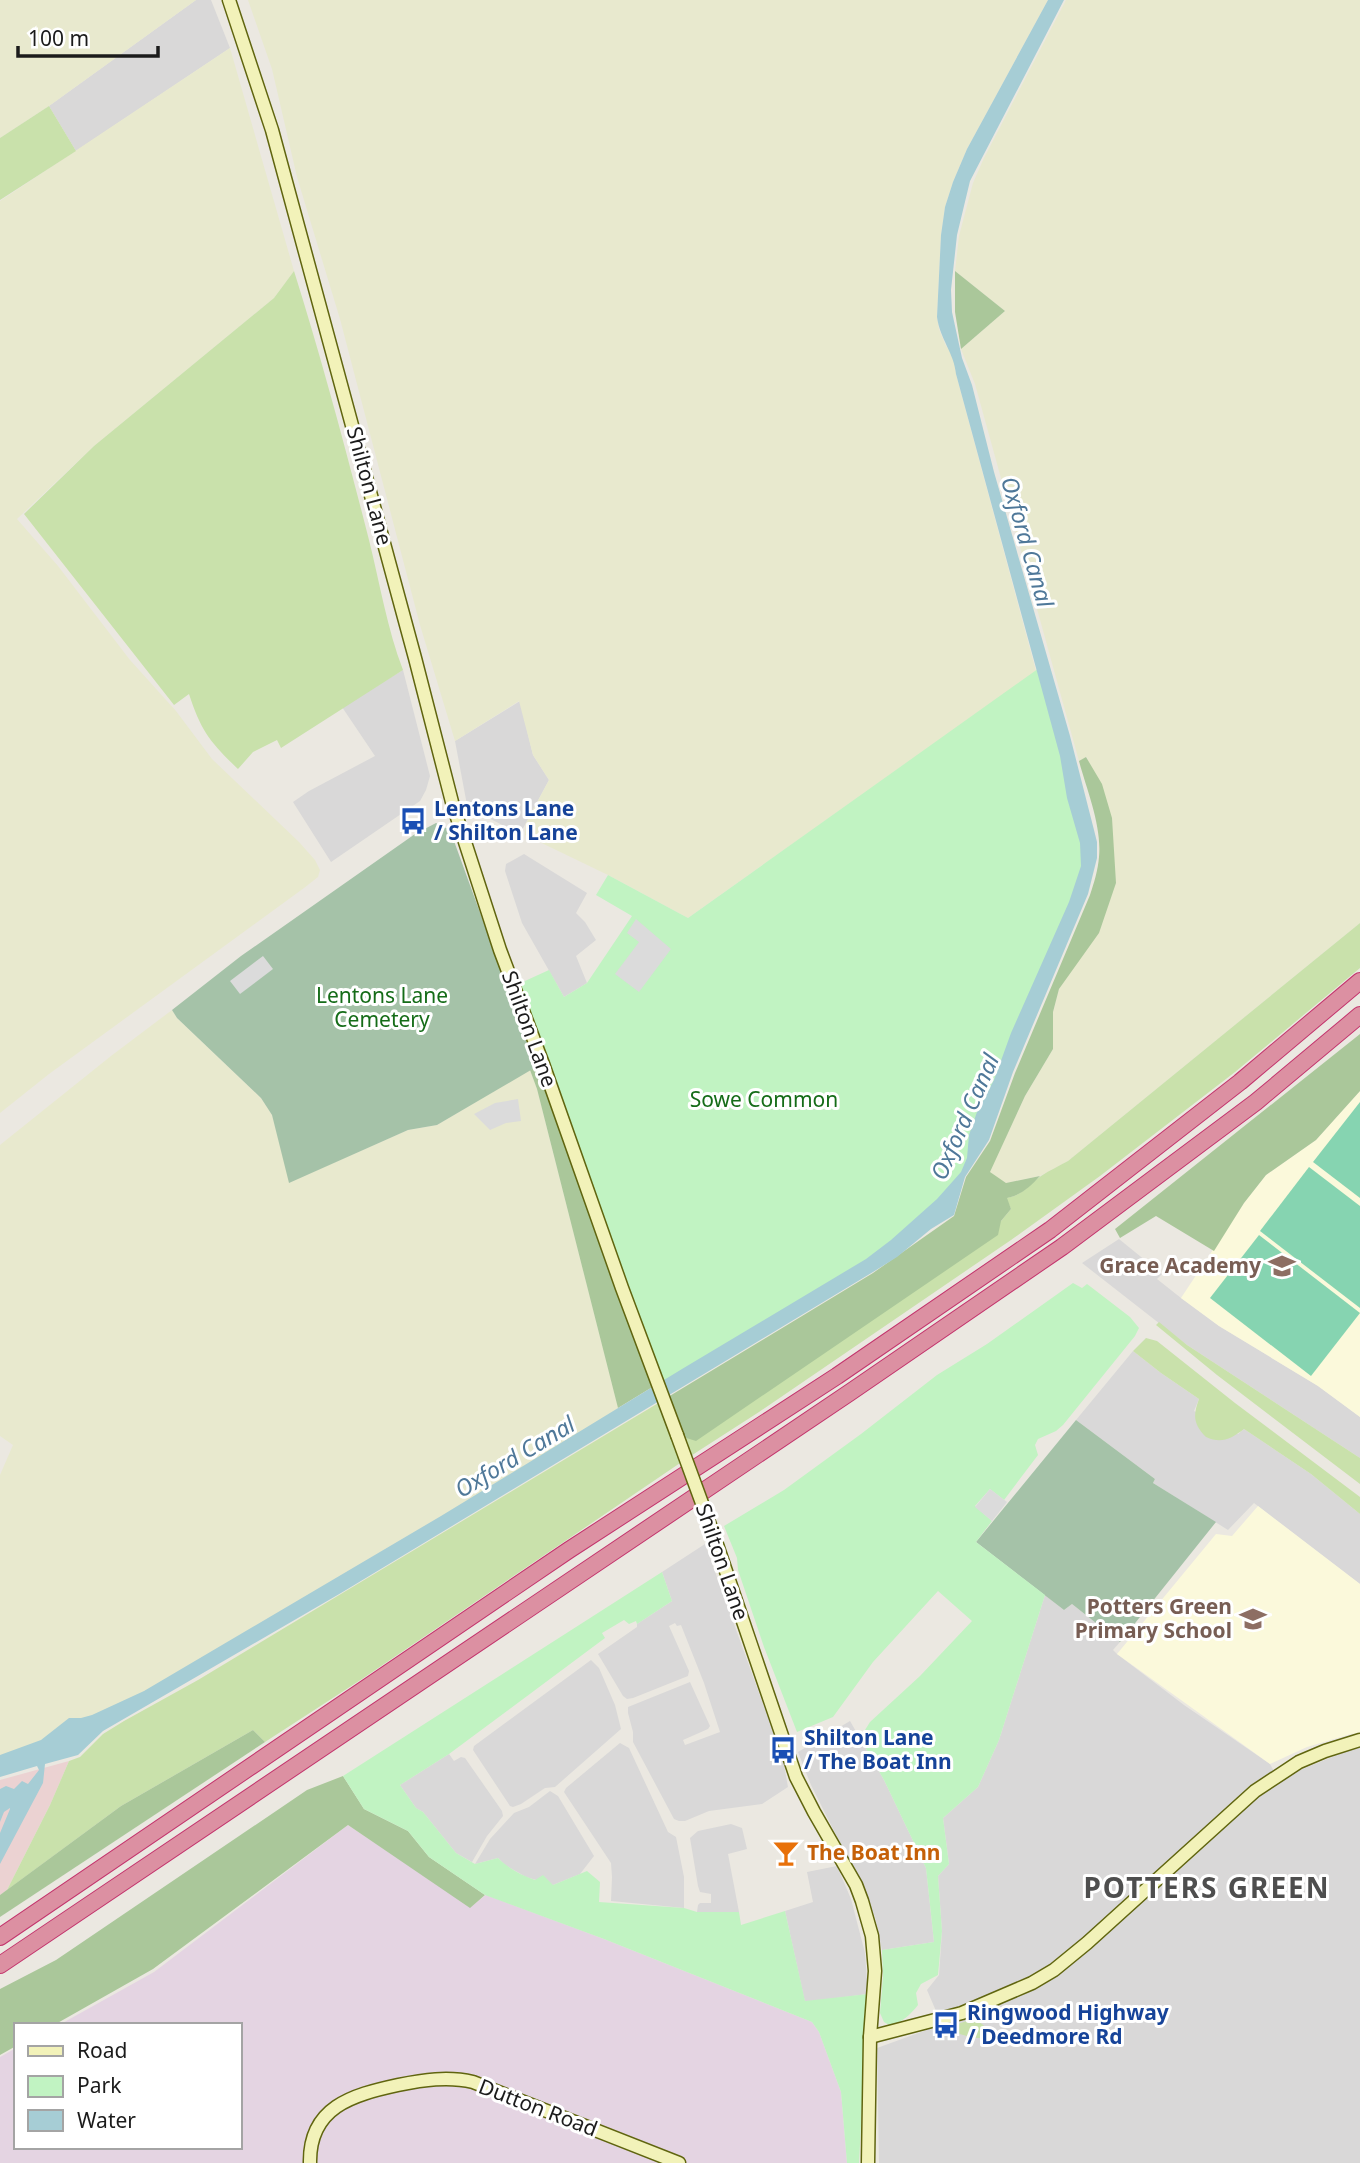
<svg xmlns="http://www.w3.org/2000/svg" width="1360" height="2163" font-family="'Noto Sans',sans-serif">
	<rect width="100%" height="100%" fill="#ebe8e1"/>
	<g fill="#d9d8d8">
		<polygon points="196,0 211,0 230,48 76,151 49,106"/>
		<polygon points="403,670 430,776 426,790 420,801 331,862 293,802 309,791 375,756 342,707"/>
		<polygon points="520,701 533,755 549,780 520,834 473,810 467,805 455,741"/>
		<polygon points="524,854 587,893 576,913 585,922 596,940 576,956 587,983 564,997 522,923 505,871 506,864"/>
		<polygon points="1119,1239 1162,1274 1157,1279 1181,1298 1219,1326 1318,1386 1360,1417 1360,1458 1187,1345 1082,1263"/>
		<polygon points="1133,1351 1161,1373 1199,1399 1194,1411 1238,1434 1244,1429 1311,1474 1360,1514 1360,1584 1254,1503 1228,1530 1153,1483 1155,1479 1076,1420"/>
		<polygon points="705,1544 783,1759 788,1787 762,1804 709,1811 685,1821 679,1821 674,1819 633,1742 633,1732 628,1713 628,1707 690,1682 710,1726 708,1729 683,1740 685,1745 720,1732 704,1683 681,1625 677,1626 675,1623 669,1626 689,1671 688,1676 633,1698 627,1699 623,1696 598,1654 637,1627 637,1624 672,1601 662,1572"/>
		<polygon points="1045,1595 1064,1610 1072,1604 1120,1642 1113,1650 1117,1654 1184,1705 1270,1764 1278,1779 1347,1751 1360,1748 1360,2163 879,2163 877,2048 935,2027 936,2011 927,1990 939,1975 942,1931 938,1876 949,1864 943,1818 978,1787 999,1740"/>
		<polygon points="591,1660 599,1668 615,1705 621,1729 555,1787 545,1788 521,1804 513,1807 510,1806 473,1750 474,1746"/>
		<polygon points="850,1721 884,1780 926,1868 934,1942 882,1950 875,1917 853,1869 811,1785 798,1752"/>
		<polygon points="620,1743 629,1748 668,1832 676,1837 684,1877 684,1908 611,1901 612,1877 611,1863 564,1792 566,1788"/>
		<polygon points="449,1754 454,1761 461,1757 465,1758 502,1811 503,1816 487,1836 472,1862 456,1853 423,1812 416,1808 400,1785"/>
		<polygon points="550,1791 558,1796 594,1856 580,1874 553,1885 526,1877 505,1865 498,1858 475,1864 490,1839 514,1813 529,1807"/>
		<polygon points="731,1824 742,1828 747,1849 728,1854 739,1912 697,1912 698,1905 700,1903 711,1903 711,1894 700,1892 698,1886 690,1838 698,1831"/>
		<polygon points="837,1866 851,1899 865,1953 868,1994 805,2002 785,1911 813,1902 807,1872"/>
	</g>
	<polygon fill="#ebd2d2" points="69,1761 50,1805 7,1890 0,1895 0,1780"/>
	<polygon fill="#e4d4e2" points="348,1825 470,1907 486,1895 604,1939 812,2022 819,2032 841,2092 847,2163 0,2163 0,2057 16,2048 16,2147 240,2147 240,2025 59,2025 154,1972"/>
	<g fill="#fbf9db">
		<polygon points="1360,1091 1360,1417 1318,1386 1219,1326 1181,1298 1244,1203 1266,1175 1316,1140"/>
		<polygon points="1258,1506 1360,1584 1360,1733 1351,1734 1307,1747 1270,1764 1117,1654 1216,1534 1232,1536"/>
	</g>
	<g fill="#e8e9ce">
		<polygon points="0,0 196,0 49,106 0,138"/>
		<polygon points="248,0 1048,0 967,149 953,182 945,207 941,235 937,317 939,329 946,346 951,352 955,361 956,374 1036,671 688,918 608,875 525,835 526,823 549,780 533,755 519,701 455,741 420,625 340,319 297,177 272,69"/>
		<polygon points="1066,0 1360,0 1360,923 1068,1161 1040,1176 1006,1183 989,1173 1025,1096 1053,1049 1053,1012 1059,989 1074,966 1116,883 1087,757 1079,761 975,384 961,349 1005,311 955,271 959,236 973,183 984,158"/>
		<polygon points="230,48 294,271 274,298 94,446 17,519 58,566 130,660 176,711 212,759 299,842 315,860 320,870 318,877 304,888 49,1074 0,1113 0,201"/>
		<polygon points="172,1010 177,1018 261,1098 272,1115 290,1182 408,1130 437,1125 530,1070 537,1089 620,1415 154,1696 0,1766 0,1475 13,1445 0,1436 0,1145 111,1056"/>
	</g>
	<g fill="#c9e1ab">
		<polygon points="49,106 76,151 0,200 0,138"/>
		<path d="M294 271C322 360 346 450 369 540 380 584 387 628 403 670L281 748 277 740 253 752 238 769C210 742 201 731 189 694L174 705 24 514 94 446 274 298Z"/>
		<path d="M1360 923V968L1235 1072 1100 1176 1011 1240 759 1412 686 1459 362 1679 265 1742 253 1730 121 1806 7 1890 50 1805 69 1761 80 1757 103 1734 124 1721 198 1680 665 1399 671 1417 1001 1221 1011 1209 1006 1198C1024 1195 1028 1185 1041 1176 1050 1170 1059 1166 1068 1161Z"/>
		<polygon points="1159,1322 1187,1345 1360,1458 1360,1484 1217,1375 1156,1325"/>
		<path d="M1146 1338 1157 1341 1235 1403 1360 1497V1514L1311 1474 1244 1429C1231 1439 1221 1444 1206 1437 1193 1424 1193 1415 1199 1399L1161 1373 1133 1351Z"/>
		<path d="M970 2020C983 2020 987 2030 995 2038H974L942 2029Z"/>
	</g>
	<g fill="#aac79a">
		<polygon points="955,271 1005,311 961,349 955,312"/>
		<path d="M1086 757 1102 784 1112 818 1116 883 1099 933 1059 989 1053 1012V1049L1025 1096 990 1172 1006 1183 1040 1176C1030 1187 1021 1195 1007 1198L1011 1209 1001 1221 998 1235 696 1441 677 1435 668 1397 873 1273 954 1216 966 1177 990 1141 1015 1073 1090 895C1094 883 1098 870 1099 857 1102 826 1087 791 1079 761Z"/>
		<polygon points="1360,1034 1360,1091 1316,1140 1266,1175 1244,1203 1214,1251 1156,1216 1120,1238 1115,1229"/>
		<polygon points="543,1064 659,1383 618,1408 537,1089 530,1070"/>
		<polygon points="253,1730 265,1742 0,1917 0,1895 121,1806"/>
		<polygon points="343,1776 364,1809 408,1831 429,1857 485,1895 470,1908 348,1825 153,1969 54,2025 16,2025 16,2046 0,2055 0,1989 56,1960 307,1790"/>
	</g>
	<g fill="#a5c2a8">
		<polygon points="436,823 450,830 536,1067 437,1125 408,1130 289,1183 272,1115 261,1098 177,1018 172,1010 241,956 415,834"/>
		<polygon points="1076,1420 1155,1479 1153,1483 1216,1522 1120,1642 1072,1604 1064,1610 976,1542"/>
	</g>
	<g fill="#c1f3c2">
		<polygon points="1042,666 1089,855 973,1157 922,1227 662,1389 514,986 549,970 564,997 587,983 632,916 596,895 608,875 688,918"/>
		<path d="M1073 1283 1082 1288 1087 1284 1091 1287 1130 1317 1139 1328 1135 1336 1063 1425 1056 1431 1038 1439 1035 1445 1038 1455 1004 1500 990 1489 975 1506 992 1521 976 1542 1045 1595 999 1740 978 1787 943 1818 949 1864 938 1876 942 1931 938 1975 921 1984 916 1993 918 2005C910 2015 902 2023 889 2025L884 2022 880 2013 883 1976 882 1950 934 1942 926 1868 884 1780 860 1738 870 1722 920 1676 972 1621 938 1591 873 1662 833 1717 797 1732 764 1647 738 1570 737 1558 724 1526 784 1490 861 1434 937 1375 987 1344Z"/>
		<path d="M662 1572 672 1601 637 1624 636 1621 629 1624 624 1620 602 1633 605 1638 449 1754 400 1785 416 1808 423 1812 456 1853 475 1864 498 1858C508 1868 521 1875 535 1880L543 1875 553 1885 587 1871 600 1882 599 1902 684 1908 697 1912H739L741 1925 785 1911 805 2001 868 1994 859 2163H847L841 2092 819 2032 812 2022 604 1939 485 1895 429 1857 408 1831 364 1809 343 1776Z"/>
	</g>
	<g fill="#86d4b1">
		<polygon points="1360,1102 1360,1198 1313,1162"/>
		<polygon points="1309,1167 1360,1206 1360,1308 1260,1231"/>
		<polygon points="1259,1235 1360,1313 1311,1376 1210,1298"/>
	</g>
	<g fill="#dbdbdb">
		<polygon points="636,919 671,949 639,992 615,974 639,942 627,933"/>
		<polygon points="263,956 273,969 240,994 230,981"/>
		<polygon points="518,1099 521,1121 506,1123 490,1130 474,1114 495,1103"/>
		<polygon points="990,1489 1007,1502 992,1521 975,1507"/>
	</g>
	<path fill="#a6cdd5" d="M1048 0H1064L970 181 957 235 951 290 952 312 962 358 972 385 994 472 1070 736 1094 830 1097 842V858L1088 894 1013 1072 989 1140 965 1177 954 1215 931 1229 897 1257 873 1272 341 1593 103 1731 78 1755 45 1764 43 1783 0 1864V1833L10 1809V1808L4 1812 0 1822V1789L6 1786 14 1789 22 1781 28 1784 39 1770 37 1766 0 1777V1755L41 1740 69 1718H81L92 1715 144 1691 441 1516 682 1369 866 1259 891 1240 937 1199 961 1172 967 1158 969 1135 977 1112 994 1080 1011 1033 1069 902 1081 866 1080 843 1067 798 1060 756 956 374C954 353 940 339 937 317L941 235 945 207 953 182 967 149Z"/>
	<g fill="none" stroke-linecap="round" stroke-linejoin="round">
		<defs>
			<g id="secondary">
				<polyline points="229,0 272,130 415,658 452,802 500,950 543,1064 622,1288 677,1435"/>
				<polyline points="714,1536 796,1777 814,1812 856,1885 862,1901 872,1936 875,1971 870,2037 868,2163"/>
				<polyline points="870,2037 962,2013 1032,1983 1054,1970 1087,1943 1255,1791 1299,1762 1325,1751 1360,1740"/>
				<path d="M310 2163C309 2107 352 2095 398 2085 423 2080 448 2076 473 2082L679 2163"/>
			</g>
			<g id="highway">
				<polyline points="0,1937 569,1550 837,1376 1050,1230 1240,1082 1360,981"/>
				<polyline points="0,1965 849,1393 1062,1247 1256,1102 1360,1015"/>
			</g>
		</defs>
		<use href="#secondary" stroke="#60650f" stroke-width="15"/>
		<use href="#highway" stroke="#c3346d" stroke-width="18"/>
		<use href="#secondary" stroke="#f2f2b9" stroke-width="12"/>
		<use href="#highway" stroke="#dc90a2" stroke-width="16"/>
		<defs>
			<polyline id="secondary-bridge" points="677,1435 714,1536"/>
		</defs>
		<use href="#secondary-bridge" stroke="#60650f" stroke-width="15" stroke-linecap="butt"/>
		<use href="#secondary-bridge" stroke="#f2f2b9" stroke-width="12"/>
	</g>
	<defs>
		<symbol id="bus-bare" viewBox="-9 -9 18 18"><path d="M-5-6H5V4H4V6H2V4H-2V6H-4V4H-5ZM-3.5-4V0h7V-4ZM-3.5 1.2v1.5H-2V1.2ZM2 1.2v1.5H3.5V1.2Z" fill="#1a4fb4" stroke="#fff" stroke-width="2.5" paint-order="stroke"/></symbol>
		<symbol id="school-bare" viewBox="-9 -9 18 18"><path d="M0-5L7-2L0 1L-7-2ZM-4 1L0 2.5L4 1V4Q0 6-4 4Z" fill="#8d6e63" stroke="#fff" stroke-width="2.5" paint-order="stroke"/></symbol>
		<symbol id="bar-bare" viewBox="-9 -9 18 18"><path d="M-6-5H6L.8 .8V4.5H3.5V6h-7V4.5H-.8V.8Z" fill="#e8710a" stroke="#fff" stroke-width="2.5" paint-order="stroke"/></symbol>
	</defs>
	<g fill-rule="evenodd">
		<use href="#bus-bare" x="394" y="802" width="38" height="38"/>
		<use href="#school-bare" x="1263" y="1247" width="38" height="38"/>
		<use href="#school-bare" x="1234" y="1600" width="38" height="38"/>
		<use href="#bus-bare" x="764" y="1731" width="38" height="38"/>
		<use href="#bar-bare" x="767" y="1834" width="38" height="38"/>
		<use href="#bus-bare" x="927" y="2006" width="38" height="38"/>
	</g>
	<g text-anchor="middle" stroke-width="6" stroke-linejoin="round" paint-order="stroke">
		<g font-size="21" fill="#1b1b1b" stroke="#fff">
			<text transform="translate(369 486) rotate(75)" y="7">Shilton Lane</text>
			<text transform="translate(529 1029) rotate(70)" y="7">Shilton Lane</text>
			<text transform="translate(722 1562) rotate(71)" y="7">Shilton Lane</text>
			<text transform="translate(538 2108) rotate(21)" y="7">Dutton Road</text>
		</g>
		<g font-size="21" font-weight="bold" fill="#164399" stroke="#fff" text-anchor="start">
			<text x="434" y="816">Lentons Lane<tspan x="434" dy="24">/ Shilton Lane</tspan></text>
			<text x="804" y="1745">Shilton Lane<tspan x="804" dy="24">/ The Boat Inn</tspan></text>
			<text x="967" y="2020">Ringwood Highway<tspan x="967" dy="24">/ Deedmore Rd</tspan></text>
		</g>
		<g font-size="21" fill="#156c18" stroke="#fff">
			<text x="382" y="1003">Lentons Lane<tspan x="382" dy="24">Cemetery</tspan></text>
			<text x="764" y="1107">Sowe Common</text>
		</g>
		<g font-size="21" font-weight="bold" fill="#785e54" stroke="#fff" text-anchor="end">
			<text x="1261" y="1273">Grace Academy</text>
			<text x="1232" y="1614">Potters Green<tspan x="1232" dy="24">Primary School</tspan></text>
		</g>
		<g font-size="21" font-weight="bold" fill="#c56008" stroke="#fff" text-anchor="start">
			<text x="807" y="1860">The Boat Inn</text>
		</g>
		<g font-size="23" font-style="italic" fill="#4f7899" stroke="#fff">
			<text transform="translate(1027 542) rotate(74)" y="8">Oxford Canal</text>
			<text transform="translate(965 1117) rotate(-66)" y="8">Oxford Canal</text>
			<text transform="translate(515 1457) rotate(-31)" y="8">Oxford Canal</text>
		</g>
		<g font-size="28" font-weight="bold" letter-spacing="2" fill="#4e4e4e" stroke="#fff">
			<text x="1207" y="1898">POTTERS GREEN</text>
		</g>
	</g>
	<rect x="14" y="2023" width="228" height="126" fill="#ffffff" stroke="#a4a4a4" stroke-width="2"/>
	<rect x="28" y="2046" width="35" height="10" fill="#f2f2b9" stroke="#a4a4a4" stroke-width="2"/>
	<text x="77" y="2058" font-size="21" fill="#1b1b1b">Road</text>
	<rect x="28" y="2076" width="35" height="21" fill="#c1f3c2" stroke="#a4a4a4" stroke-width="2"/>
	<text x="77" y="2093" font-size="21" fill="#1b1b1b">Park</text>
	<rect x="28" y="2110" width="35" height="21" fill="#a6cdd5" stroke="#a4a4a4" stroke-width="2"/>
	<text x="77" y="2128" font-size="21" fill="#1b1b1b">Water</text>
	<path d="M18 46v10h140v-10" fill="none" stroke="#1b1b1b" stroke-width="3.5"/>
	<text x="28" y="46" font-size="21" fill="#1b1b1b" stroke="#ffffff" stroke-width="5" paint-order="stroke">100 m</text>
</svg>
